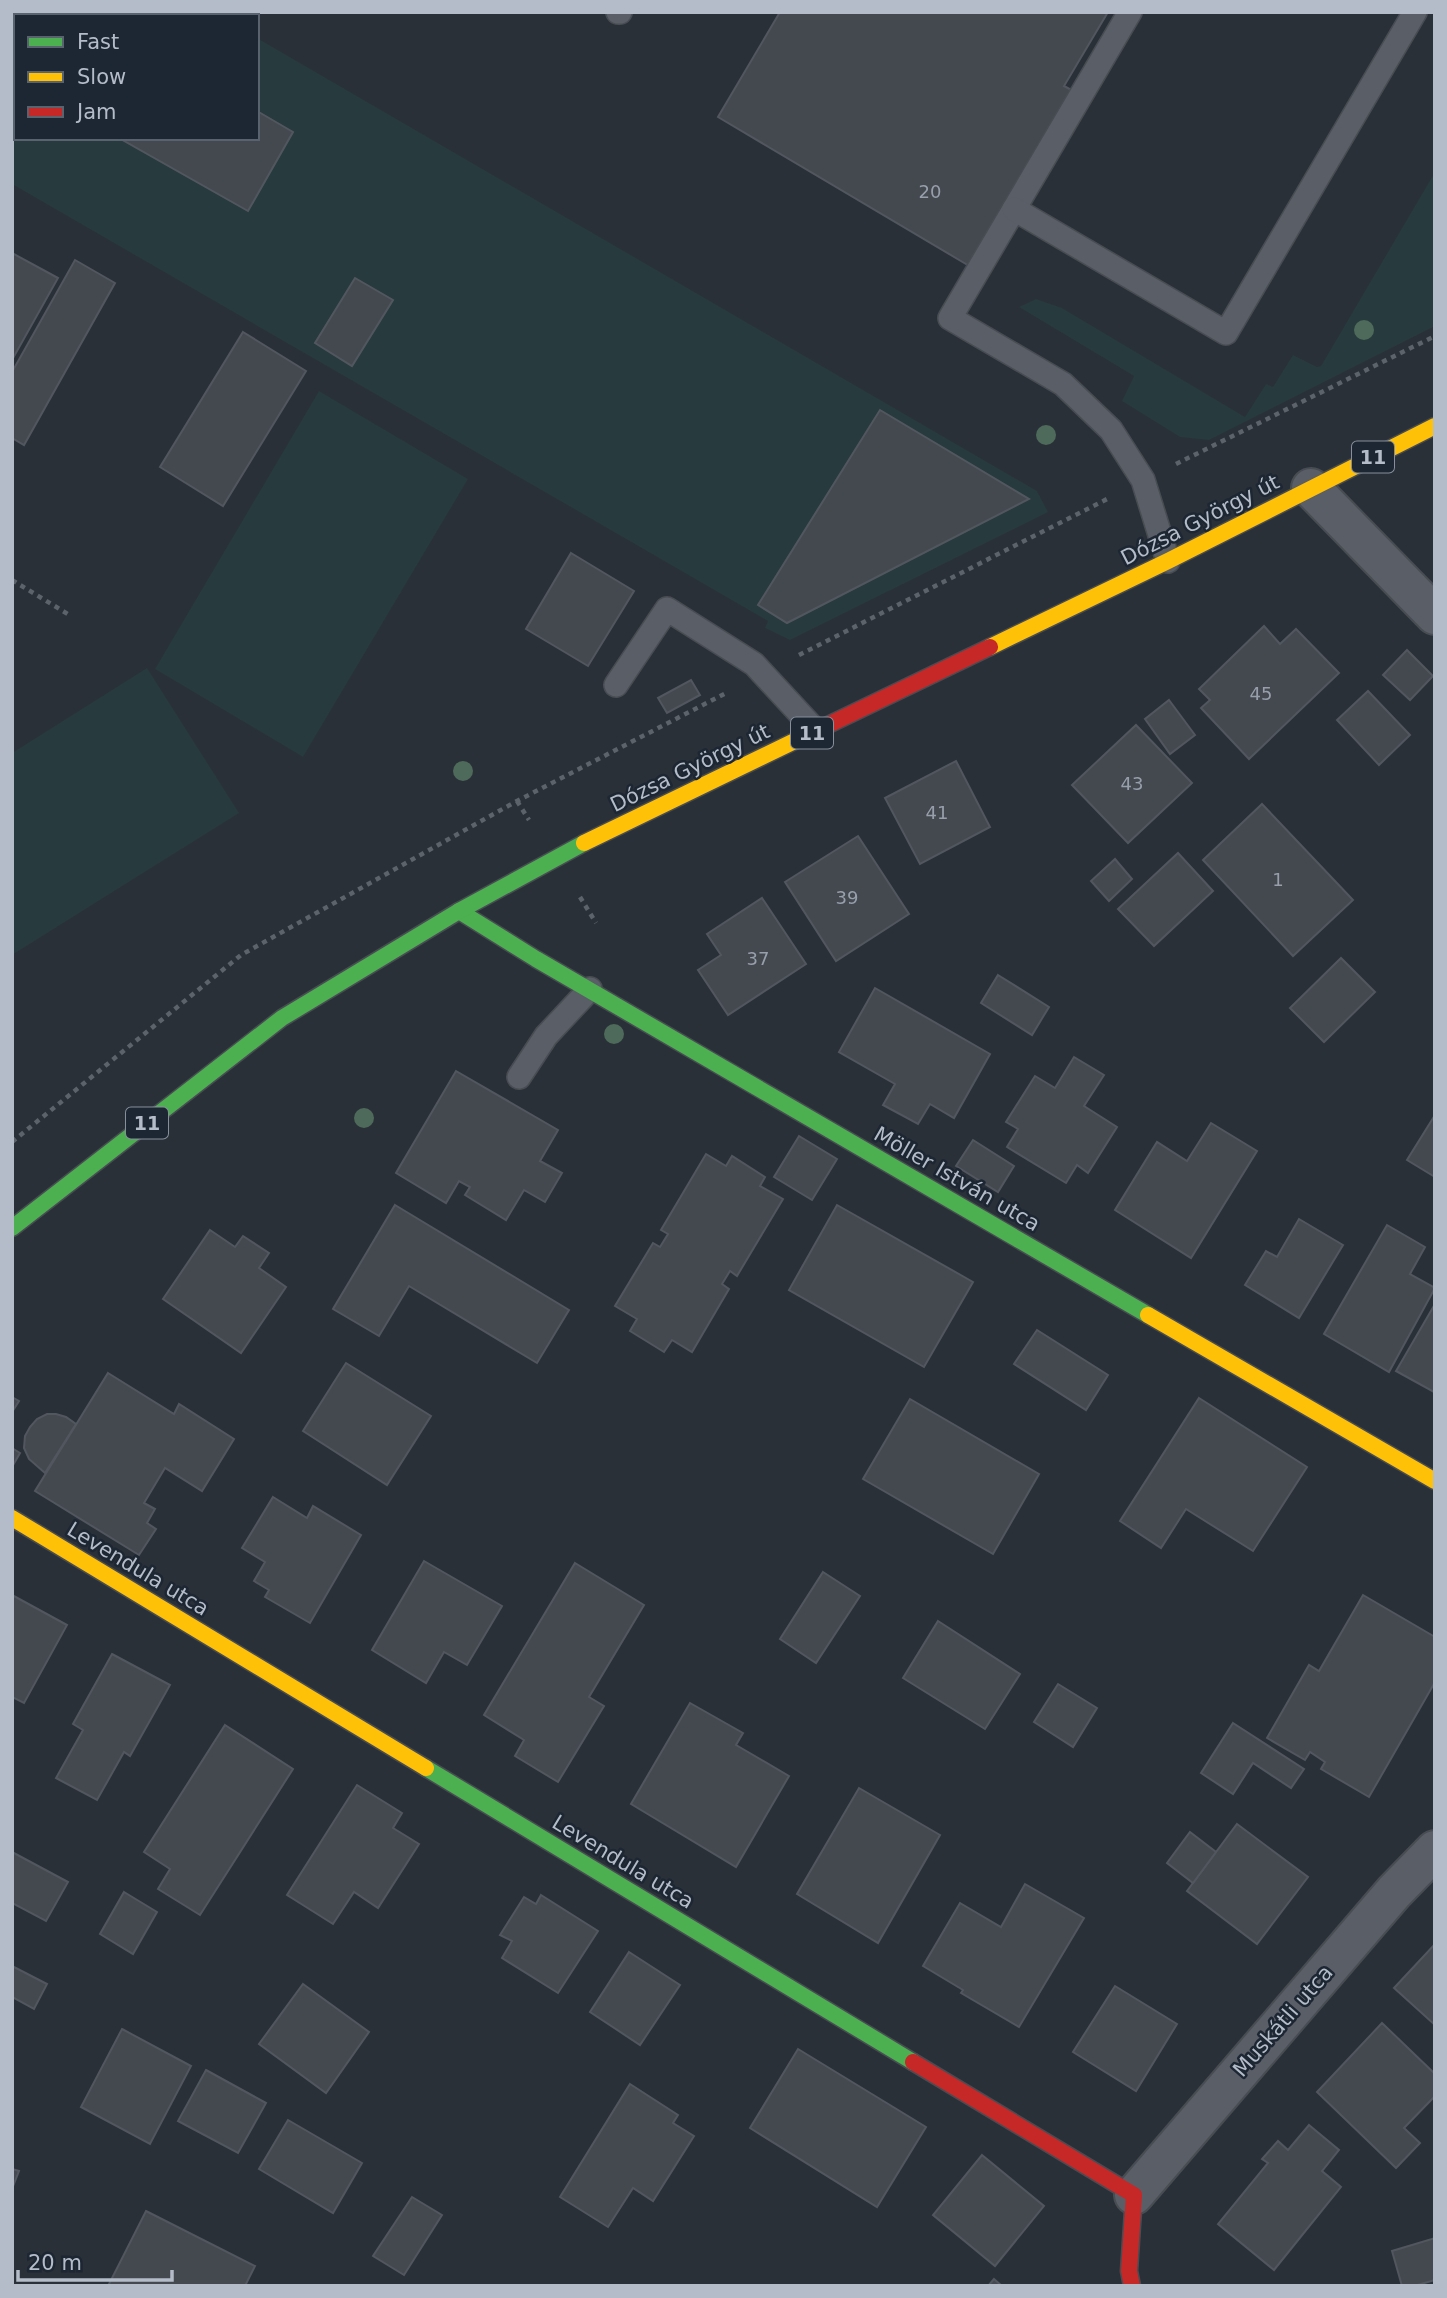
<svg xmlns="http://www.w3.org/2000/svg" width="1447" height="2298" font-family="'DejaVu Sans',sans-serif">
	<rect width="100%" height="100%" fill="#2a3038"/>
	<g fill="#273a3e">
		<polygon points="12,12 212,12 218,16 16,16 16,138 257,138 257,38 1037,491 1048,512 790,640 765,628 768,621 12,184"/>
		<polygon points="1435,172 1435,326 1209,440 1180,437 1122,401 1134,376 1019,307 1036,299 1062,308 1245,417 1266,384 1273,387 1293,355 1317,367 1321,366"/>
		<polygon points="319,391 468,479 303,757 155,669"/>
		<polygon points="147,668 239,813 12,955 12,753"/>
	</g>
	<g fill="#444950" stroke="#52575f" stroke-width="2">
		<polygon points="40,12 86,12 83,16 38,16"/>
		<polygon points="780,12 1108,12 1064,86 1075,92 971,267 718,117"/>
		<polygon points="257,111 293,132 248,211 119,138 257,138"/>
		<polygon points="12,253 58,278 12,360"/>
		<polygon points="75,260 115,283 24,445 12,438 12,372"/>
		<polygon points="355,278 393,300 352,366 315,343"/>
		<polygon points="243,332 306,371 223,506 160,467"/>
		<polygon points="880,410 1029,499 787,623 758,605"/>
		<polygon points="571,553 634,591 588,666 526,629"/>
		<polygon points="1264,626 1280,644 1296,629 1339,673 1249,759 1201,708 1210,700 1199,689"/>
		<polygon points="1407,650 1433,676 1410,700 1383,675"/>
		<polygon points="691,680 700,695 667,713 658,698"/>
		<polygon points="1368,691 1410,735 1379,765 1337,720"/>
		<polygon points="1169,700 1195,735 1170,754 1145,719"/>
		<polygon points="1136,725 1192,783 1128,843 1072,785"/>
		<polygon points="956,761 990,827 920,864 885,798"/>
		<polygon points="1262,804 1353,900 1293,956 1203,860"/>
		<polygon points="858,836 909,914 836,961 785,882"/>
		<polygon points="1178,853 1213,891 1154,946 1118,909"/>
		<polygon points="1115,859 1132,879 1109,901 1091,881"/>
		<polygon points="762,898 806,964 728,1015 698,970 721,955 707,934"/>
		<polygon points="1341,958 1375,992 1324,1042 1290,1008"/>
		<polygon points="998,975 1049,1007 1032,1035 981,1003"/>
		<polygon points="875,988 990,1054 954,1118 930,1104 918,1124 883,1105 895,1084 839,1052"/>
		<polygon points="1074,1057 1104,1075 1084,1106 1117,1127 1088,1173 1077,1165 1066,1183 1007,1147 1018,1129 1006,1122 1035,1076 1055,1088"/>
		<polygon points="456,1071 558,1130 540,1161 562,1173 545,1202 524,1190 506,1220 465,1195 470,1187 459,1181 446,1203 396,1173"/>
		<polygon points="1435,1115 1435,1177 1407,1160"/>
		<polygon points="1211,1123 1257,1151 1191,1258 1115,1210 1157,1142 1187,1161"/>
		<polygon points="799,1136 837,1159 812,1200 774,1177"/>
		<polygon points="973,1140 1014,1166 998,1192 956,1166"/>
		<polygon points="706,1154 726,1166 732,1156 765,1177 760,1186 783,1199 737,1276 730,1271 722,1284 729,1289 692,1352 672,1340 664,1352 630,1331 637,1319 615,1306 653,1243 660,1247 668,1234 661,1230"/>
		<polygon points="395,1205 569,1310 537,1363 409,1286 379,1336 333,1309"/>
		<polygon points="837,1205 973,1282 924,1367 789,1290"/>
		<polygon points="1299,1219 1343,1245 1299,1318 1245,1285 1266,1251 1277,1257"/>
		<polygon points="1387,1225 1425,1247 1410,1274 1435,1288 1389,1372 1324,1334"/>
		<polygon points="210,1230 235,1247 243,1236 269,1253 259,1268 286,1287 241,1353 163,1299"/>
		<polygon points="1435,1304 1435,1391 1434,1392 1396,1371"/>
		<polygon points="1037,1330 1108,1375 1086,1410 1014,1364"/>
		<polygon points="346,1363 431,1416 387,1485 303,1431"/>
		<polygon points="108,1373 174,1414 179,1404 234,1439 202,1491 165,1468 144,1503 155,1509 147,1523 156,1529 139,1555 35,1491"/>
		<polygon points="12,1397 19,1401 12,1412"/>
		<polygon points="1199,1398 1307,1467 1253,1551 1186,1509 1161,1548 1120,1521"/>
		<polygon points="910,1399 1039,1474 993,1554 863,1479"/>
		<polygon points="47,1414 56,1414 66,1417 76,1424 45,1473 29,1459 24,1448 25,1436 30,1427 37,1419"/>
		<polygon points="12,1448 20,1453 12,1467"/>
		<polygon points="273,1497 307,1518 313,1506 361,1535 310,1623 265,1597 269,1590 254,1581 265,1562 242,1548"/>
		<polygon points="424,1561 502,1606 467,1665 444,1652 426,1683 372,1650"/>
		<polygon points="575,1563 644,1605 589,1697 604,1706 558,1782 515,1756 524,1740 484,1715"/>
		<polygon points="823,1572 860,1596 816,1663 780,1639"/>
		<polygon points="12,1595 67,1625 24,1703 12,1697"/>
		<polygon points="1363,1595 1435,1637 1435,1682 1369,1797 1321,1769 1325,1762 1310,1752 1305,1760 1267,1738 1309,1665 1319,1671"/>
		<polygon points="938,1621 1020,1674 985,1729 903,1678"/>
		<polygon points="112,1654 170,1685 130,1756 124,1752 97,1800 56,1778 83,1730 73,1724"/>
		<polygon points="1058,1684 1097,1708 1073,1747 1034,1722"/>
		<polygon points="690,1703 743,1733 736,1745 789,1776 736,1867 631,1804"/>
		<polygon points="1233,1723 1304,1769 1291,1788 1253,1763 1233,1794 1201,1773"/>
		<polygon points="225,1725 293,1769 200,1915 158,1889 170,1869 144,1852"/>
		<polygon points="357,1785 402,1813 393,1828 419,1844 378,1908 354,1892 333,1924 287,1895"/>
		<polygon points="859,1788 940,1835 878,1943 797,1894"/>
		<polygon points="1237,1824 1308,1877 1257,1944 1187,1891"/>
		<polygon points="1190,1832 1216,1852 1193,1883 1167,1863"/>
		<polygon points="12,1852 68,1882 46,1921 12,1903"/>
		<polygon points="1025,1884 1084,1918 1019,2027 961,1993 963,1990 923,1966 960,1903 1001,1927"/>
		<polygon points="124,1892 157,1912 133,1954 100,1934"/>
		<polygon points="541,1895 598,1931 558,1993 502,1958 512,1941 500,1935 524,1897 536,1904"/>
		<polygon points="1435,1944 1435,2025 1394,1988"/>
		<polygon points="629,1952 680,1985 640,2045 590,2012"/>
		<polygon points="12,1966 47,1984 34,2009 12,1997"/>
		<polygon points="303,1984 369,2032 326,2093 259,2044"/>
		<polygon points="1115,1986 1177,2024 1136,2091 1073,2052"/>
		<polygon points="1382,2023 1435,2074 1435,2096 1404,2128 1420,2143 1396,2168 1317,2092"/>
		<polygon points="122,2029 191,2066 150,2144 81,2107"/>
		<polygon points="798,2049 926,2127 877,2207 750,2128"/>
		<polygon points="206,2070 266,2103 238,2153 178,2121"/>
		<polygon points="630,2084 678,2115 673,2123 694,2136 653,2201 633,2188 608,2227 560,2197"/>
		<polygon points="288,2120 362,2163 333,2213 259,2169"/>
		<polygon points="1309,2125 1339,2150 1322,2171 1341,2187 1274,2270 1218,2224 1268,2163 1262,2159 1278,2141 1288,2150"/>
		<polygon points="982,2155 1044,2206 995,2266 933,2215"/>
		<polygon points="12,2169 19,2171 12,2189"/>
		<polygon points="412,2197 442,2215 404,2275 373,2256"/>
		<polygon points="146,2211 255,2266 245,2286 108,2286"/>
		<polygon points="1435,2238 1435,2280 1414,2286 1402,2286 1392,2251"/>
		<polygon points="994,2279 1002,2286 988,2286"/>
	</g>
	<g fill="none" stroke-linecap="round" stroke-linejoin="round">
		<defs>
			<g id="lane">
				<polyline points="618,12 620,12"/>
				<polyline points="1130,12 950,318 1063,384 1111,430 1143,480 1168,561"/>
				<polyline points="1014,209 1226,333 1415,12"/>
				<polyline points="616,685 667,609 754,664 816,731"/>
				<polyline points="519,1077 546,1036 590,989"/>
			</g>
			<g id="street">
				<polyline points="1311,488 1435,615"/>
				<polyline points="1134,2195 1394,1892 1435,1850"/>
			</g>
			<g id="fast">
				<polyline points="459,911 536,959 1148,1315"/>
				<polyline points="12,1228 282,1018 459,911 584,843"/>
				<polyline points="426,1768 913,2062"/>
			</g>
			<g id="slow">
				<polyline points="990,647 1168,561 1435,426"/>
				<polyline points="584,843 803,737"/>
				<polyline points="1148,1315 1435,1481"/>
				<polyline points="12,1518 426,1768"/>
			</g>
			<g id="jam">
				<polyline points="803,737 990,647"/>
				<polyline points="913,2062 1134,2195 1129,2271 1132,2286"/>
			</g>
		</defs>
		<use href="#lane" stroke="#484c53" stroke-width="26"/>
		<use href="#street" stroke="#484c53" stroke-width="42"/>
		<use href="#fast" stroke="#484c53" stroke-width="19"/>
		<use href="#slow" stroke="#484c53" stroke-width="19"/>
		<use href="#jam" stroke="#484c53" stroke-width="19"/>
		<g stroke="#5d636a" stroke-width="4.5" stroke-dasharray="5 5" stroke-linecap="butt">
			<polyline points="1176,464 1435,336"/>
			<polyline points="12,580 71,616"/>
			<polyline points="799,655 1109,498"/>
			<polyline points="517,801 529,820"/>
			<polyline points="580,897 596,923"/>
			<polyline points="12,1142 241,955 517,801 726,693"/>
		</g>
		<use href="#lane" stroke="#5a5e66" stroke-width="23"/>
		<use href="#street" stroke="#5a5e66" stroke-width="38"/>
		<use href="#fast" stroke="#4caf50" stroke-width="16"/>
		<use href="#slow" stroke="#ffc107" stroke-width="16"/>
		<use href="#jam" stroke="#c62828" stroke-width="16"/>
	</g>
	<g fill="#4e6a5a">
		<circle cx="1364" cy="330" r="10"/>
		<circle cx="1046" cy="435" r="10"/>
		<circle cx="463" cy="771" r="10"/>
		<circle cx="614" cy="1034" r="10"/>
		<circle cx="364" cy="1118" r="10"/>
	</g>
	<g text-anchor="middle" stroke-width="5" stroke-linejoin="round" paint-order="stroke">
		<g font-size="18" fill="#989fab">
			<text x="930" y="198">20</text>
			<text x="1261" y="700">45</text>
			<text x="1132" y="790">43</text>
			<text x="937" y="819">41</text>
			<text x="1278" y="886">1</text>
			<text x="847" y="904">39</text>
			<text x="758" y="965">37</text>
		</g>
		<g fill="#1d2633" stroke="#878f9c" stroke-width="2">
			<rect x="1352" y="441.5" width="42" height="31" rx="5"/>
			<rect x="791" y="717.5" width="42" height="31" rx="5"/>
			<rect x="126" y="1107.5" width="42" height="31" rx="5"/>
		</g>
		<g font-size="19" font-weight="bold" fill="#b4bcc9">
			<text x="1373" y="464">11</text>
			<text x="812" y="740">11</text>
			<text x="147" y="1130">11</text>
		</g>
		<g font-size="21" fill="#b4bcc9" stroke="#1d2633">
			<text transform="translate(1200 520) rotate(-27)" y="7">Dózsa György út</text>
			<text transform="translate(690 768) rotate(-26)" y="7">Dózsa György út</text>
			<text transform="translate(957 1179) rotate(30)" y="7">Möller István utca</text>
			<text transform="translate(138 1569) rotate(31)" y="7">Levendula utca</text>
			<text transform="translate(623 1862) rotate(31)" y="7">Levendula utca</text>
			<text transform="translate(1283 2021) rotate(-49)" y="7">Muskátli utca</text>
		</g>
	</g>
	<rect width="1447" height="2298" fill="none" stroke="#b4bcc9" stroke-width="28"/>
	<rect x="14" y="14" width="245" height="126" fill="#1d2633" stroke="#59626f" stroke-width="2"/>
	<rect x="28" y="37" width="35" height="10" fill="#4caf50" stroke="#59626f" stroke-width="2"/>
	<text x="77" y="49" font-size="21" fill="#b4bcc9">Fast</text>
	<rect x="28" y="72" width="35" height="10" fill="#ffc107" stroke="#59626f" stroke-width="2"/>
	<text x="77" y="84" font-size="21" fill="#b4bcc9">Slow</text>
	<rect x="28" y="107" width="35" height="10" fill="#c62828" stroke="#59626f" stroke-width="2"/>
	<text x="77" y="119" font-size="21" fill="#b4bcc9">Jam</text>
	<path d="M18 2270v10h154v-10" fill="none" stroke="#b4bcc9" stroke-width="3.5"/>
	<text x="28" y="2270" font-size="21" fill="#b4bcc9" stroke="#1d2633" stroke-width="5" paint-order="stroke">20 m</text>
</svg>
